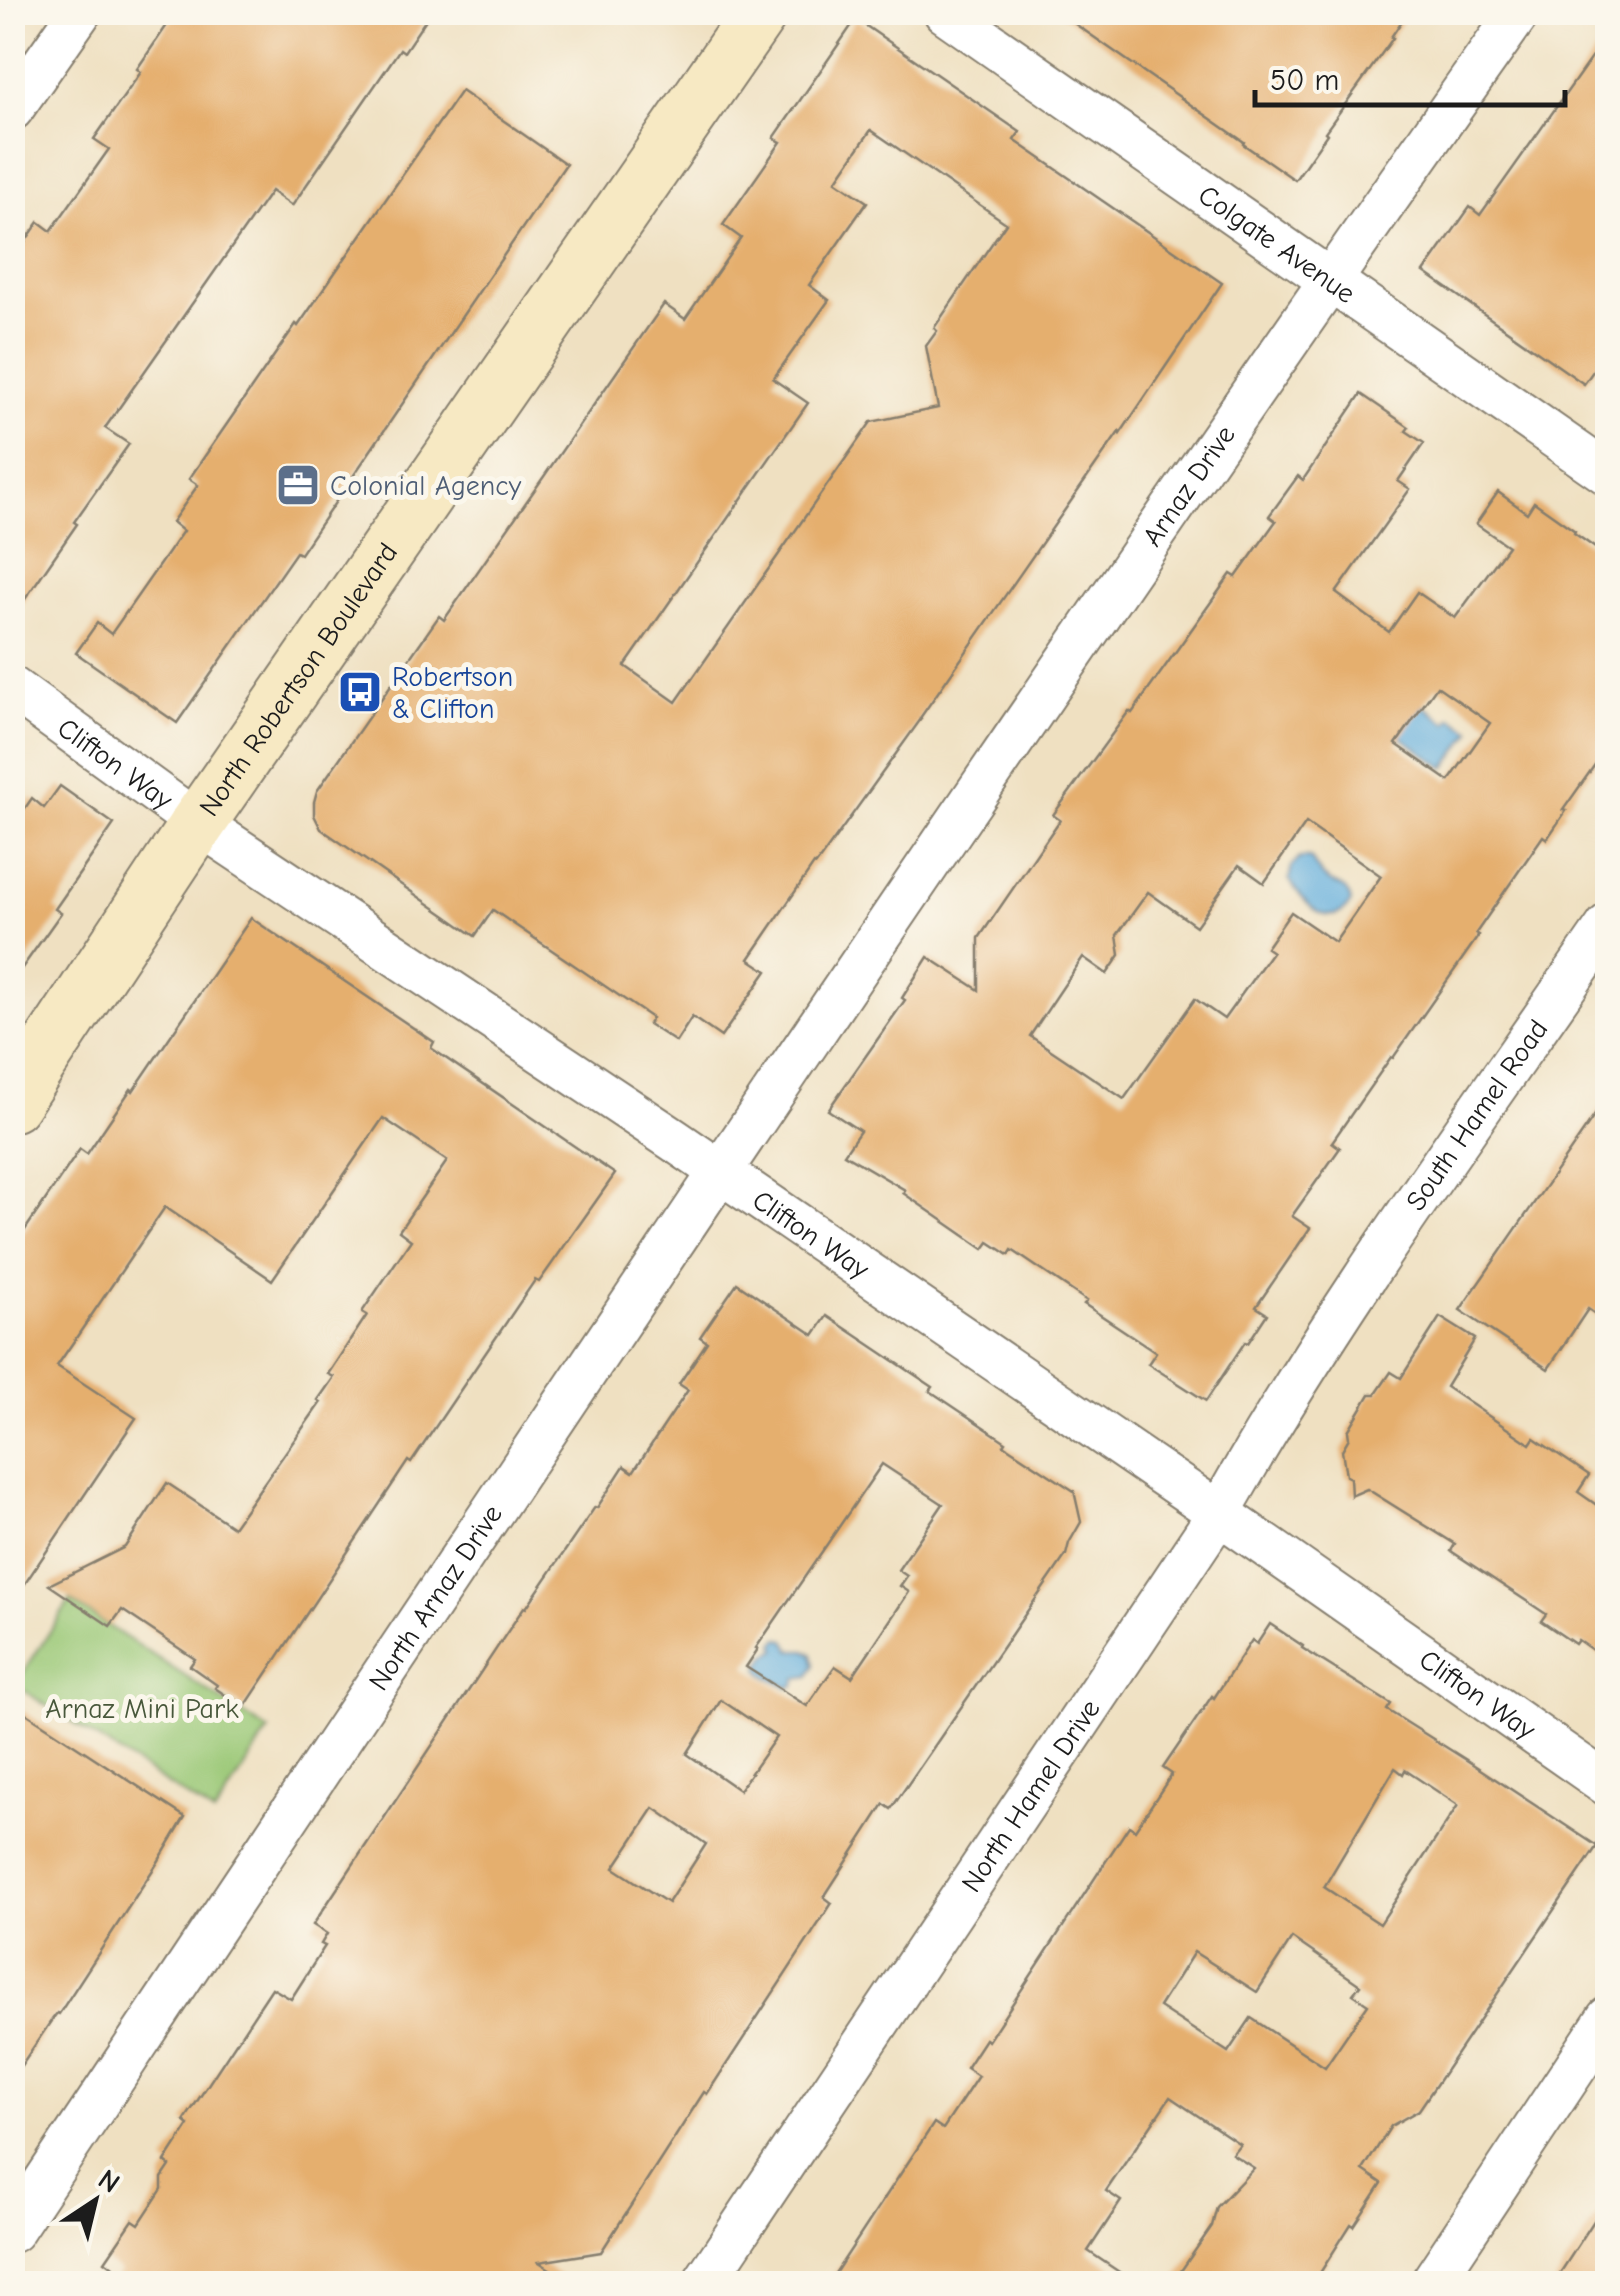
<svg xmlns="http://www.w3.org/2000/svg" width="1620" height="2296" font-family="'Comic Neue',sans-serif">
	<rect width="100%" height="100%" fill="#fbf7ec"/>
	<filter id="ink" filterUnits="userSpaceOnUse"><feTurbulence type="fractalNoise" baseFrequency=".01" numOctaves="2"/><feDisplacementMap in="SourceGraphic" scale="20" xChannelSelector="R" yChannelSelector="G"/><feConvolveMatrix kernelMatrix="1 2 1 2 8 2 1 2 1" color-interpolation-filters="sRGB"/></filter>
	<filter id="wash" filterUnits="userSpaceOnUse"><feTurbulence type="fractalNoise" baseFrequency=".0048" numOctaves="4" result="noise"/><feDisplacementMap in="SourceGraphic" scale="40" xChannelSelector="R" yChannelSelector="G"/><feGaussianBlur stdDeviation="2.25" result="paint"/><feColorMatrix in="noise" values="0 0 0 0 0 0 0 0 0 0 0 0 0 0 0 0 0 1.4 0 .05"/><feComposite in="paint" operator="in"/></filter>
	<g filter="url(#wash)">
		<rect width="100%" height="100%" fill="#efe0c1"/>
		<polygon fill="#99c775" stroke="#5a7248" stroke-width="2.5" points="70,1601 269,1731 214,1815 15,1685"/>
		<g fill="#64aedc" stroke="#40657c" stroke-width="2.5">
			<polygon points="1409,696 1448,723 1452,718 1472,731 1445,768 1387,727"/>
			<path d="M1300 858H1310C1314 863 1316 868 1320 873 1331 889 1347 880 1351 903 1327 934 1302 900 1289 879L1292 866Z"/>
			<path d="M779 1639 786 1640 791 1650H806L813 1654 815 1665 809 1676 797 1678 795 1685 789 1688C779 1680 767 1680 759 1669L767 1655 777 1649 775 1644Z"/>
		</g>
		<g id="blocks">
			<g fill="#e5af6e" fill-rule="evenodd">
				<polygon points="176,12 431,12 404,52 400,49 292,206 271,191 105,428 129,444 74,522 77,524 12,618 12,260 39,222 51,231 109,149 94,139 141,72 137,69"/>
				<polygon points="1058,12 1408,12 1391,37 1393,38 1325,132 1327,134 1295,180 1243,144 1244,142"/>
				<path d="M856 19 1020 132 1014 140 1222 283 1120 434 1119 432 920 718 921 719 816 865 814 864 749 959 767 971 721 1037 692 1017 676 1042 648 1024 652 1018 493 910 475 936 321 829 314 815V802L317 791 439 616 444 620 664 304 685 319 741 238 723 225 781 142 774 138ZM871 130 1006 223 934 328 937 331 926 346 938 408 871 422 676 702 625 666 808 403 773 379 829 300 809 285 867 202 836 181Z"/>
				<polygon points="1608,34 1608,350 1584,384 1424,272 1470,207 1480,215"/>
				<polygon points="461,91 566,164 300,554 296,552 177,723 76,653 97,623 111,634 183,531 172,522 198,485 189,479 296,324 298,326"/>
				<path d="M1361 394 1409 427 1406 431 1424 443 1398 481 1410 489 1336 593 1389 632 1417 592 1455 618 1508 546 1476 524 1498 492 1527 513 1534 502 1575 531 1574 533 1608 557V746L1563 810 1566 811 1547 839 1543 836 1476 933 1479 935 1393 1058 1391 1057 1332 1142 1340 1148 1292 1216 1310 1228 1256 1307 1267 1314 1248 1343 1245 1342 1206 1401 1148 1364 1156 1352 1084 1304 1087 1301 1012 1250 1009 1255 989 1242 984 1249 903 1193 905 1190 844 1154 860 1131 828 1110 905 1000 902 998 928 957 979 990V938L1060 820 1053 815 1129 711 1132 713 1231 574 1236 577 1276 521 1269 516 1298 476 1303 480ZM1437 686 1490 723 1449 781 1396 744ZM1306 823 1381 876 1335 942 1291 912 1266 948 1272 952 1224 1019 1195 999 1124 1099 1030 1036 1083 957 1107 974 1120 955 1117 935 1148 892 1196 926 1239 865 1264 883Z"/>
				<polygon points="60,786 114,824 55,909 61,913 12,982 12,827 32,798 44,808"/>
				<polygon points="251,918 434,1042 431,1048 615,1174 539,1282 535,1280 411,1463 408,1461 244,1708 215,1688 217,1685 190,1666 195,1659 122,1610 110,1626 49,1585 125,1547 167,1483 233,1527 321,1402 318,1400 334,1377 328,1374 367,1315 362,1312 411,1240 399,1231 447,1161 383,1118 272,1280 165,1207 57,1366 136,1418 12,1603 12,1249 80,1149 87,1154 131,1089 133,1091"/>
				<polygon points="1608,1096 1608,1323 1588,1309 1548,1369 1460,1310"/>
				<path d="M737 1283 814 1335 827 1316 933 1387 930 1391 1006 1442 1004 1445 1074 1491 1081 1522 1069 1543 1066 1555 891 1809 884 1804 824 1897 832 1903 707 2094 704 2092 601 2252 539 2262 573 2284H112L120 2272 105 2261 133 2220 139 2224 162 2189V2178L170 2166 165 2162 189 2125 184 2121 272 1988 291 1999 325 1946 321 1944 327 1934 313 1925 524 1607 526 1608 595 1507 597 1508 624 1466 633 1472 688 1390 679 1384 707 1342 700 1337ZM882 1464 943 1504 898 1570 907 1576 900 1586 909 1592 852 1677 835 1666 807 1706 746 1667 758 1649 756 1648ZM721 1700 776 1737 739 1790 687 1754ZM654 1808 706 1844 668 1903 614 1868Z"/>
				<polygon points="1440,1317 1475,1339 1446,1387 1530,1444 1534,1438 1589,1475 1578,1492 1608,1513 1608,1661 1578,1640 1575,1644 1541,1621 1546,1614 1451,1551 1455,1544 1367,1489 1351,1496 1350,1478 1346,1476 1342,1450 1349,1438 1348,1431 1370,1394 1376,1394 1391,1372 1401,1378"/>
				<path d="M1270 1624 1303 1646 1302 1648 1391 1704 1387 1710 1468 1761 1597 1846 1419 2110 1391 2126 1363 2170 1382 2183 1354 2226 1351 2224 1313 2284H1172L1212 2226 1217 2207 1254 2168 1232 2154 1240 2144 1170 2097 1106 2191 1121 2201 1088 2251 1137 2284H828L934 2123 943 2129 978 2076 966 2068 985 2039 988 2041 1129 1826 1135 1830 1172 1774 1163 1768 1212 1696 1214 1698 1252 1640 1257 1644ZM1395 1768 1403 1774 1405 1770 1458 1805 1380 1924 1324 1887ZM1292 1938 1360 1985 1353 1994 1368 2004 1325 2067 1251 2018 1228 2052 1159 2007 1194 1952 1257 1992Z"/>
				<polygon points="12,1704 185,1817 158,1862 59,2014 57,2013 51,2021 12,2079"/>
				<polygon points="1608,2199 1608,2284 1553,2284"/>
			</g>
		</g>
	</g>
	<g filter="url(#ink)">
		<use href="#blocks" fill-opacity="0" stroke="#867e6e" stroke-width="2.5"/>
		<g fill="none" stroke-linecap="round" stroke-linejoin="round">
			<defs>
				<g id="minor">
					<path id="s1" d="M945 12 1608 474"/>
					<polyline points="12,109 80,12"/>
					<path id="s2" d="M12 688 198 823 674 1140 1219 1513 1608 1785"/>
					<path id="s3" d="M12 2231C508 1487 1002 742 1519 12"/>
					<path id="s4" d="M703 2284 1219 1513C1333 1310 1476 1117 1608 925"/>
					<polyline points="1431,2284 1608,2018"/>
				</g>
				<g id="secondary">
					<path id="s5" d="M12 1104 198 823 760 12"/>
				</g>
			</defs>
			<use href="#minor" stroke="#867e6e" stroke-width="46"/>
			<use href="#secondary" stroke="#867e6e" stroke-width="59"/>
			<use href="#minor" stroke="#fff" stroke-width="42"/>
			<use href="#secondary" stroke="#f7e9c3" stroke-width="55"/>
		</g>
	</g>
	<defs>
		<symbol id="office-square" viewBox="-11 -11 22 22"><rect x="-9" y="-9" width="18" height="18" rx="4" fill="#5c6f8a" stroke="#fbf7ec"/><path d="M-6-3h4V-5.5h4V-3h4V5H-6ZM-1-4.5V-3h2v-1.5ZM-6 0V1H6V0Z" fill="#fff"/></symbol>
		<symbol id="bus-square" viewBox="-11 -11 22 22"><rect x="-9" y="-9" width="18" height="18" rx="4" fill="#1a4fb4" stroke="#fbf7ec"/><path d="M-5-6H5V4H4V6H2V4H-2V6H-4V4H-5ZM-3.5-4V0h7V-4ZM-3.5 1.2v1.5H-2V1.2ZM2 1.2v1.5H3.5V1.2Z" fill="#fff"/></symbol>
	</defs>
	<g fill-rule="evenodd">
		<use href="#office-square" x="273" y="460" width="50" height="50"/>
		<use href="#bus-square" x="335" y="667" width="50" height="50"/>
	</g>
	<g text-anchor="middle" stroke-width="10" stroke-linejoin="round" paint-order="stroke">
		<g font-size="28" fill="#1c1c1c" stroke="#fbf7ec">
			<text dy="10" stroke="none"><textPath href="#s1" startOffset="405">Colgate Avenue</textPath></text>
			<text dy="10" stroke="none"><textPath href="#s3" startOffset="2105">Arnaz Drive</textPath></text>
			<text dy="10" stroke="none"><textPath href="#s5" startOffset="512">North Robertson Boulevard</textPath></text>
			<text dy="10" stroke="none"><textPath href="#s2" startOffset="128">Clifton Way</textPath></text>
			<text dy="10" stroke="none"><textPath href="#s4" startOffset="1402">South Hamel Road</textPath></text>
			<text dy="10" stroke="none"><textPath href="#s2" startOffset="968">Clifton Way</textPath></text>
			<text dy="10" stroke="none"><textPath href="#s3" startOffset="762">North Arnaz Drive</textPath></text>
			<text dy="10" stroke="none"><textPath href="#s2" startOffset="1778">Clifton Way</textPath></text>
			<text dy="10" stroke="none"><textPath href="#s4" startOffset="588">North Hamel Drive</textPath></text>
		</g>
		<g font-size="28" fill="#4e5e75" stroke="#fbf7ec" text-anchor="start">
			<text x="330" y="495">Colonial Agency</text>
		</g>
		<g font-size="28" fill="#164399" stroke="#fbf7ec" text-anchor="start">
			<text x="392" y="686">Robertson<tspan x="392" dy="32">&amp; Clifton</tspan></text>
		</g>
		<g font-size="28" fill="#48583b" stroke="#fbf7ec">
			<text x="142" y="1718">Arnaz Mini Park</text>
		</g>
	</g>
	<rect width="1620" height="2296" fill="none" stroke="#fbf7ec" stroke-width="50"/>
	<g transform="translate(95 2201) rotate(35)" stroke="#fbf7ec" stroke-width="8" paint-order="stroke">
	<path d="M0-8L18 38L0 25L-18 38Z" fill="#1c1c1c"/>
	<text y="-15" font-size="28" font-weight="bold" text-anchor="middle" fill="#1c1c1c">N</text>
	</g>
	<path d="M1255 90v15h310v-15" fill="none" stroke="#1c1c1c" stroke-width="5"/>
	<text x="1270" y="90" font-size="30" fill="#1c1c1c" stroke="#fbf7ec" stroke-width="8" paint-order="stroke">50 m</text>
</svg>
